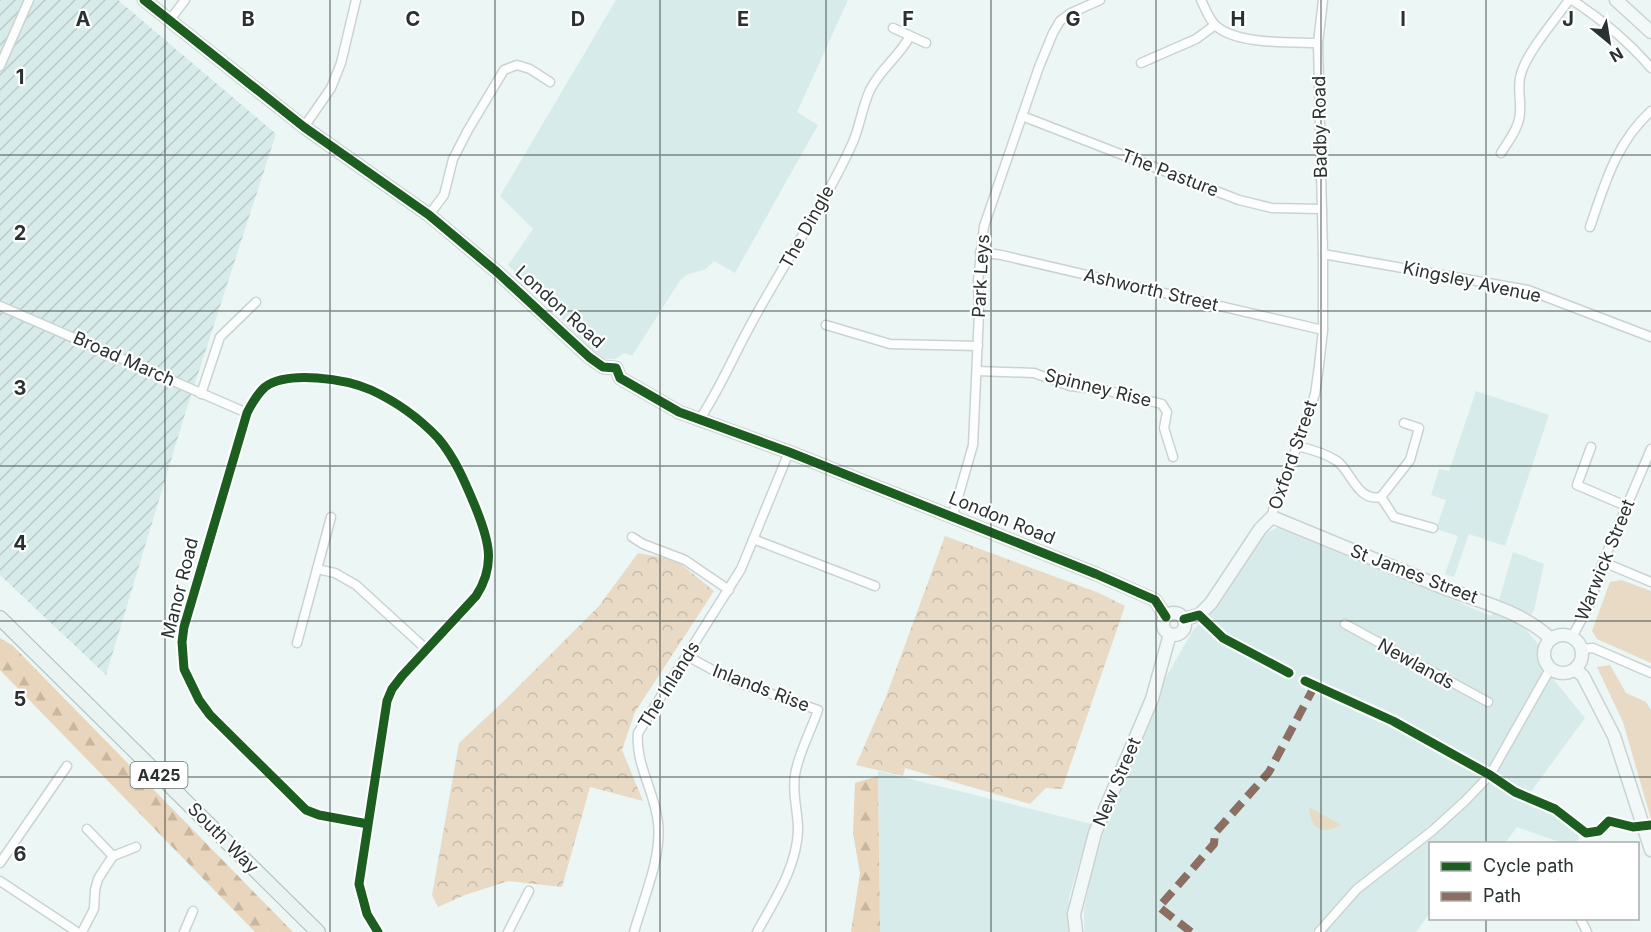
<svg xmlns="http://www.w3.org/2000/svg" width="1651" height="932" font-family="Inter,sans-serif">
	<defs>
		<pattern id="industrial-furrows" width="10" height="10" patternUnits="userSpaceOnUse" patternTransform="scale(1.5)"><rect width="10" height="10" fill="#d7ecea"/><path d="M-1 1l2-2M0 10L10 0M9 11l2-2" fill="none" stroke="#b9cbc9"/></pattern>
		<pattern id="forest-firs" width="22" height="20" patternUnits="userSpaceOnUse" patternTransform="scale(1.5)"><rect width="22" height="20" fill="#e8d5bb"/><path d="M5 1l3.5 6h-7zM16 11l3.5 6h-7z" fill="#c7b7a1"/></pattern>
		<pattern id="park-crowns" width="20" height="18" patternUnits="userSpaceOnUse" patternTransform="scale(1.5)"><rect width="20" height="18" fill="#e8dac5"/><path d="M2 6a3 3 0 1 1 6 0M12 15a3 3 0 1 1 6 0" fill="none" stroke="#c7bcaa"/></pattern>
	</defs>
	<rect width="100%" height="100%" fill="#ebf6f5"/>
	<g fill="#d7ecea">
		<polygon points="616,0 848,0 797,112 818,125 735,273 714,261 706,269 686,275 679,282 632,356 624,353 615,359 601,359 508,265 533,229 500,196"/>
		<polygon points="1476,391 1549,415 1505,546 1469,534 1454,577 1445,574 1458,536 1436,529 1446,500 1431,495 1439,469 1449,471"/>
		<polygon points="1284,524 1411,582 1491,616 1499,600 1513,552 1544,564 1534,610 1524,627 1538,644 1545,669 1585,718 1530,793 1571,813 1580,826 1580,836 1576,843 1562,843 1517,827 1505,843 1430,844 1430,915 1429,914 1416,932 1084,932 1084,909 1091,876 1103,834 1152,716 1158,691 1192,632 1226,593 1264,534"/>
		<polygon points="878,771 1091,824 1069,897 1068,932 880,932"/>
	</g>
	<polygon fill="url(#industrial-furrows)" points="0,0 118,0 276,134 185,414 106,675 0,575"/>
	<g fill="#e8dac5">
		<polygon points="1621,580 1651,591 1651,663 1597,639 1592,631 1610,582"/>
		<polygon points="1610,665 1626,693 1646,702 1651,710 1651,819 1623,722 1597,667"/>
		<path d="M1309 807 1341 825C1321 836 1310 828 1309 807Z"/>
	</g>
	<g fill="url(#forest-firs)">
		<polygon points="0,638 12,645 293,932 255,932 0,670"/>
		<polygon points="878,776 880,932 851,932 860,873 853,833 855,783"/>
	</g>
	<g fill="url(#park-crowns)">
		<polygon points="945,536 1099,593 1125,606 1062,789 1046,788 1030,804 905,768 903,776 856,765 887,694"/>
		<polygon points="638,553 676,560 714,591 635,712 622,750 643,801 590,787 562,887 508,881 465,895 438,907 432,895 459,743 506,699 599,606"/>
	</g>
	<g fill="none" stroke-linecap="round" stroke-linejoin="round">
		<defs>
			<g id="street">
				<path d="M1201 0C1205 8 1209 19 1215 25 1236 45 1290 42 1318 43"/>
				<path d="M1572 0C1601 19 1628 41 1651 68"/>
				<polyline points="169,21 185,0"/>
				<polyline points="893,28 926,43"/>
				<polyline points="1141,63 1196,39 1215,25"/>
				<polyline points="0,66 29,0"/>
				<polyline points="1022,116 1239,200 1272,208 1322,209"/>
				<polyline points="304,127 331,88 341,63 356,0"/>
				<path d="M1501 153C1509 140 1520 127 1520 111 1521 99 1517 86 1521 74 1527 52 1555 20 1569 0"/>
				<polyline points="429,215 444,195 453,159 468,130 504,70 517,65 530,69 550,82"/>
				<path d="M1590 227C1605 183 1616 143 1651 111"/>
				<polyline points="980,252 1001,255 1323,330"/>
				<polyline points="1323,254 1528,290 1651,337"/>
				<polyline points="0,306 247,413"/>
				<polyline points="826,325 890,344 978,346"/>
				<polyline points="977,371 1034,373 1070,386 1105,390 1162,404 1167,412 1164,428 1173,457"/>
				<polyline points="201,394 220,337 256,302"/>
				<path d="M703 420V414C721 386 734 355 750 326 783 264 824 206 853 142 860 126 862 107 870 90 881 68 898 58 910 36"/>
				<path d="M1297 446C1310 449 1325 453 1337 461 1352 472 1357 502 1381 497L1410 460 1419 428 1404 423"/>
				<polyline points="1591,447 1577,485 1626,506"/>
				<polyline points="1381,497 1394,517 1433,528"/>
				<polyline points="953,515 973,445 979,313 978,281 984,226 1039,67 1053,33 1060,21 1071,13 1100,0"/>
				<polyline points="1272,517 1274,505 1292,460 1315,394 1319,366 1323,330 1323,254 1318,43 1323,0"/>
				<polyline points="632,537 643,544 685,560 729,590"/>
				<polyline points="753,539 875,586"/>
				<polyline points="1603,562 1651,582"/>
				<polyline points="317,569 331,517"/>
				<polyline points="1199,615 1223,638 1274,665"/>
				<polyline points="1345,624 1488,702"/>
				<polyline points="1572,637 1589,606 1603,562 1651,449"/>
				<polyline points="297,643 317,569 335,573 356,585 426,649"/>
				<polyline points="1582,649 1593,648 1600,651 1651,673"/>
				<path d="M687 656 731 680 818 710C811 731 798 754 795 775 792 794 798 811 798 830 797 867 774 901 757 932"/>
				<path d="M368 824 319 815 306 810 210 715 199 700 184 669 182 642 184 627 247 413C252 403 257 394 265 387 288 370 346 379 371 390 395 401 420 419 438 438 455 458 465 482 475 506 488 538 497 564 476 596L402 676 392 689 387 701 359 884 367 914 378 932"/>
				<polyline points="87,829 113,856"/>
				<polyline points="0,863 67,766"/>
				<polyline points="0,881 77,932"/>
				<polyline points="1580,918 1587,932"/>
				<polyline points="82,932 94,909 95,890 98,879 105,868 113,856 136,847"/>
				<polyline points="184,932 193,911"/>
				<polyline points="508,932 529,891"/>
				<path d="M634 932C643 900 662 857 658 823 655 792 635 764 638 733L741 569 789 452"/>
				<polyline points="1319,932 1357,889 1432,831 1465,801 1490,775 1550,669"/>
			</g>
			<g id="secondary">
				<polyline points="144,0 304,127 429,215 497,272 589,357 603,367 616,368 620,378 679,412 789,452 1096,574 1155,600 1166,617"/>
				<polyline points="1616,0 1651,32"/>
				<circle cx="1174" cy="624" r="11"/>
				<path d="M1184 619 1199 615 1211 603 1260 529 1272 517C1327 540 1383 563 1439 586 1476 601 1521 610 1551 639"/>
				<circle cx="1563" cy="654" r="19"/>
				<polyline points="1575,669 1583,676 1614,736 1651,850"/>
				<polyline points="1076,932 1074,914 1095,833 1152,699 1170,634"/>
			</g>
			<polyline id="primary" points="0,618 318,932"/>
		</defs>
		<use href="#street" stroke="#cbd3d2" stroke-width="11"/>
		<use href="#secondary" stroke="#cbd3d2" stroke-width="15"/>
		<use href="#primary" stroke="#aabfbd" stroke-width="16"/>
		<use href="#street" stroke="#fcfefe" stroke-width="8"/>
		<use href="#secondary" stroke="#f2f8f8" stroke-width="12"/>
		<use href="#primary" stroke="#e8f3f2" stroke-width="14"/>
		<polyline stroke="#8d6e63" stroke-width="8" stroke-dasharray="15 8" stroke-linecap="butt" points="1191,932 1159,907 1214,844 1215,833 1269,772 1315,685"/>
		<defs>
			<g id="cycleway">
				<polyline points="144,0 304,127 429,215 497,272 589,357 603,367 616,368 620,378 679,412 789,452 1096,574 1155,600 1166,617"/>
				<polyline points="1184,619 1199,615 1223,638 1289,673"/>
				<polyline points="1305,681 1393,721 1490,775 1515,792 1555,809 1586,833 1599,831 1609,821 1633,827 1651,825"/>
				<path d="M368 824 319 815 306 810 210 715 199 700 184 669 182 642 184 627 247 413C252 403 257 394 265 387 288 370 346 379 371 390 395 401 420 419 438 438 455 458 465 482 475 506 488 538 497 564 476 596L402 676 392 689 387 701 359 884 367 914 378 932"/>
			</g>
		</defs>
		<use href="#cycleway" stroke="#fff" stroke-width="13"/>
		<use href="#cycleway" stroke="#1b5e20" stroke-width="9"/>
	</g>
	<path fill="none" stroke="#2a3231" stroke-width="1.5" stroke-opacity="0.55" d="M165 0V932M330 0V932M495 0V932M660 0V932M826 0V932M991 0V932M1156 0V932M1321 0V932M1486 0V844M0 155H1651M0 311H1651M0 466H1651M0 621H1651M0 777H1651M1486 918V932"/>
	<g text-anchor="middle" stroke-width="4.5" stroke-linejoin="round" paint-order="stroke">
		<rect fill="#fff" stroke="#6a706f" stroke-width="1.5" x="130.5" y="762" width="57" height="26" rx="4.5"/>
		<g font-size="16" font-weight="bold" fill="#2a3231">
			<text x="159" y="781">A425</text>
		</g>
		<g font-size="18" fill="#2a3231" stroke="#fff">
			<text transform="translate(1320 127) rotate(-91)" y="6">Badby Road</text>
			<text transform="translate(1170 173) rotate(21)" y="6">The Pasture</text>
			<text transform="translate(807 227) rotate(-61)" y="6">The Dingle</text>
			<text transform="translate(981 276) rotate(-87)" y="6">Park Leys</text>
			<text transform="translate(1472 282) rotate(12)" y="6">Kingsley Avenue</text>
			<text transform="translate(1151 290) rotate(13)" y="6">Ashworth Street</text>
			<text transform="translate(560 307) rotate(42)" y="6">London Road</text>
			<text transform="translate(124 359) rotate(24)" y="6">Broad March</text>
			<text transform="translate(1098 388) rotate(14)" y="6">Spinney Rise</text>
			<text transform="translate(1293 455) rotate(-71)" y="6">Oxford Street</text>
			<text transform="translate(1002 518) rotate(22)" y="6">London Road</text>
			<text transform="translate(1605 560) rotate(-68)" y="6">Warwick Street</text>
			<text transform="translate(1414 574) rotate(21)" y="6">St James Street</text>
			<text transform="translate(180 588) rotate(-76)" y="6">Manor Road</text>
			<text transform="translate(1416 664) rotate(29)" y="6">Newlands</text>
			<text transform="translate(669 685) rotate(-58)" y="6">The Inlands</text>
			<text transform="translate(761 688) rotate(21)" y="6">Inlands Rise</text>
			<text transform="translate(1117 782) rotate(-67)" y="6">New Street</text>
			<text transform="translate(223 838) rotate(45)" y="6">South Way</text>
		</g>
	</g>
	<g font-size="20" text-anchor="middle" font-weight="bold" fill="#2a3231" stroke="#fff" stroke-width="4.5" stroke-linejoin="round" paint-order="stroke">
		<text x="83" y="26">A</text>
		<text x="248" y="26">B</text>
		<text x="413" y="26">C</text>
		<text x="578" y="26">D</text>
		<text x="743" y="26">E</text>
		<text x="908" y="26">F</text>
		<text x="1073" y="26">G</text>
		<text x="1238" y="26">H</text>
		<text x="1403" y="26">I</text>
		<text x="1568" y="26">J</text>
		<text x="20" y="84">1</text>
		<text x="20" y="240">2</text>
		<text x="20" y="395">3</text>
		<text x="20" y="550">4</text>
		<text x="20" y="706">5</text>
		<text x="20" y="861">6</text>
	</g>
	<rect x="1429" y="842" width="210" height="78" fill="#ffffff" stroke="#aaadad" stroke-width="1.5"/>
	<rect x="1441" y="862" width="30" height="9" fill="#1b5e20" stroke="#aaadad" stroke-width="1.5"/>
	<text x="1483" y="872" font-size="18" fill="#2a3231">Cycle path</text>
	<rect x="1441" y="892" width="30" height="9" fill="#8d6e63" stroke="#aaadad" stroke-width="1.5"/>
	<text x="1483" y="902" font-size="18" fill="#2a3231">Path</text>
	<g transform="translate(1609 42) rotate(150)" stroke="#ffffff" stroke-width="4.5" paint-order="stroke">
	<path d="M0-4.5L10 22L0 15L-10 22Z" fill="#2a3231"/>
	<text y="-9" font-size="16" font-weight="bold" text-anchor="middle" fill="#2a3231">N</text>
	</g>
</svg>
